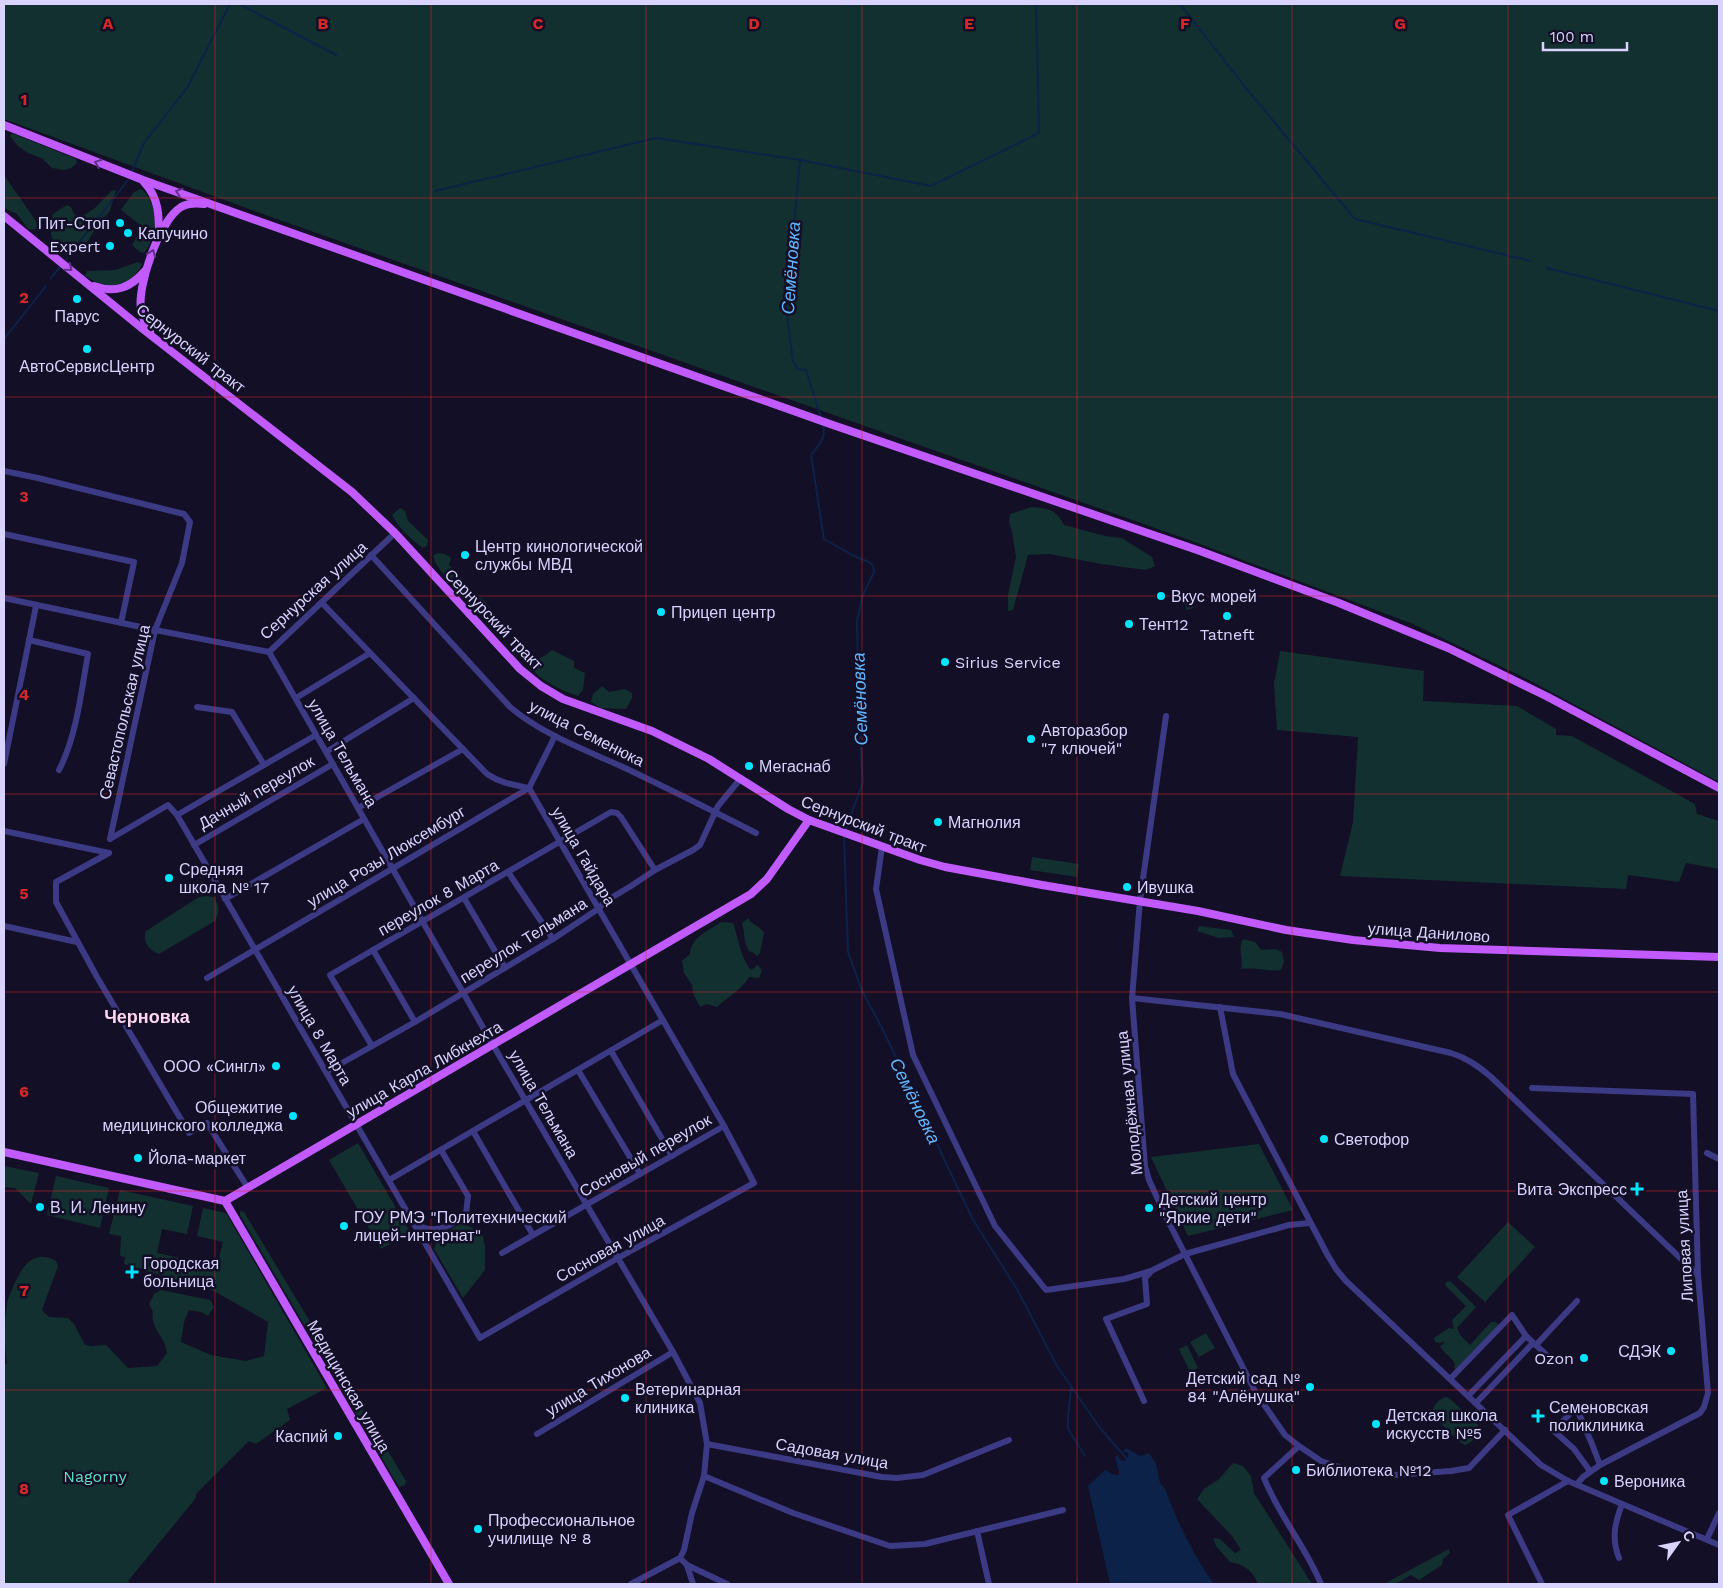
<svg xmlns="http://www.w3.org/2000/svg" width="1723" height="1588" font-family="'Work Sans',sans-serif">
	<rect width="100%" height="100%" fill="#130f26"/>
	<g fill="#12302f">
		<polygon points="4,4 1719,4 1719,782 1525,678 1413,624 1192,541 274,218 4,119"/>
		<polygon points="12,133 76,159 77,163 71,168 64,170 52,168 43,159 28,153 18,146 10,136"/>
		<polygon points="4,175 38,224 36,229 29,230 17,214 4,208"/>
		<path d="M141 189C160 204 158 236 144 253L140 252 132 245 143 227 121 210 134 192Z"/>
		<path d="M116 190 110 211 99 223 83 249 73 255C52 249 47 235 53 214L67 205 71 207 74 214 80 218 96 207 111 191Z"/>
		<path d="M138 262 142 264C127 291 110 291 85 276L87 271 115 270Z"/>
		<path d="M1032 507C1049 509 1056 509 1064 525L1105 536 1122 538 1152 557 1155 566 1146 570 1101 564 1050 554 1028 555 1013 610 1008 611V595L1016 557 1012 532 1009 522 1010 514Z"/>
		<path d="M400 508 405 511 408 521 428 540 427 546 423 548C410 539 399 528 392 515Z"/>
		<path d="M437 553 445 554 451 558 449 565 478 596 484 600 490 608 489 617 484 619C471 606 437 572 433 556Z"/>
		<polygon points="1187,591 1195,594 1198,600 1194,600 1191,606 1194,608 1186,610"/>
		<path d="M552 650 574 661V668L585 673 583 690 578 696C563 691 536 679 530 665 537 658 545 657 552 650Z"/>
		<polygon points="1280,651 1424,671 1423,701 1517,706 1556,729 1556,735 1572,736 1695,804 1697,814 1719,821 1719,869 1686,863 1679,882 1628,875 1626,889 1340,876 1353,822 1358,737 1277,730 1274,684"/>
		<polygon points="602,686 609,692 625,689 632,693 632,698 626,709 601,708 591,702 593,694"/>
		<polygon points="1032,857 1079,864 1077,877 1030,870"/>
		<path d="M206 896 214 897C219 907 220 911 215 921L159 954C149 950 142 942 146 931L199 897Z"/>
		<path d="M748 918C752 925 759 925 764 933L760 953 757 956 754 953 749 951C743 941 745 933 742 923Z"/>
		<path d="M721 922 733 923C738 937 741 959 751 970L758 965 762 971 759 978 749 977C742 990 727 997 717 1007L707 1004 700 1007 693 993 692 985 684 973 682 961 690 954C692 936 707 932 721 922Z"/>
		<polygon points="1199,926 1231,930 1234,937 1219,938 1197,931"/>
		<path d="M1243 939 1255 942 1261 950 1276 949 1282 952 1284 962 1281 970C1270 972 1255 967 1241 969 1244 957 1237 951 1243 939Z"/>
		<polygon points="358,1143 410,1232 381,1249 329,1160"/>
		<polygon points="1259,1144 1293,1210 1188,1236 1151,1157"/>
		<polygon points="4,1166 39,1173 31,1204 15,1188 4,1187"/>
		<polygon points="56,1176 109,1188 100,1228 47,1215"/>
		<path d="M120 1190 193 1206 187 1234 162 1229 157 1253 217 1266 223 1242 197 1236 203 1208 226 1213 327 1388 287 1409 290 1420 256 1444 249 1441 196 1494V1498L128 1581 131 1584H4V1364H7C4 1345 4 1325 7 1305 7 1299 11 1293 13 1287 21 1268 33 1248 56 1261L58 1266 42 1310 49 1317 68 1318 74 1324 85 1345 92 1346 106 1345 128 1368 157 1366 167 1353C166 1337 150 1329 153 1312L149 1304 154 1294 161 1290 210 1300 214 1307 208 1316 201 1312 189 1310 184 1322 181 1342 211 1355 246 1361 264 1356 268 1322 214 1291 124 1264 125 1257 120 1256 121 1236 109 1234Z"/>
		<polygon points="240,1211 244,1212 406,1481 405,1485 399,1487 240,1215"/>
		<polygon points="1508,1222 1535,1247 1485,1302 1457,1277"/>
		<polygon points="462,1223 482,1233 485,1246 485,1270 463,1298 434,1249 439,1235"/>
		<path d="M1450 1281 1476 1307 1457 1328 1460 1335 1470 1345 1491 1322H1496L1499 1325 1456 1369 1454 1368 1455 1364C1451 1356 1444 1354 1440 1346L1444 1343V1341L1440 1343 1435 1342 1434 1338 1449 1328 1454 1329 1452 1320 1466 1306 1445 1285 1446 1282Z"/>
		<polygon points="1206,1333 1215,1348 1199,1357 1190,1342"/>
		<polygon points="1187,1345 1198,1368 1190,1372 1179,1349"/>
		<path d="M1445 1397 1449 1398 1478 1425C1482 1433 1472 1443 1465 1445L1460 1442 1433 1416C1430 1408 1438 1400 1445 1397Z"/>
		<path d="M1233 1463 1243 1466 1251 1476 1254 1493 1312 1584H1258C1253 1571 1244 1564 1230 1562L1216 1546 1213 1538 1220 1539 1235 1553 1241 1550 1232 1536 1197 1499 1204 1489 1219 1479Z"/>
		<polygon points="1449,1549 1450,1553 1443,1559 1442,1565 1419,1580 1411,1575 1395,1584 1384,1584"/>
	</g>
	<path fill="#0c2248" d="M1126 1448 1140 1456 1149 1453 1156 1464 1160 1483 1165 1489C1179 1525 1192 1553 1214 1584H1110L1088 1486 1105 1470 1115 1475H1119V1471L1115 1458 1118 1455 1120 1460 1125 1461 1128 1458V1453L1123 1451Z"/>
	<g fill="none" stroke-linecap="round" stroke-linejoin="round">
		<g stroke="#0c2248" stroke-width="2">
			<polyline points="239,4 336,55"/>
			<polyline points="1180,4 1246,88 1355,219 1531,261"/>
			<polyline points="132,171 144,143 187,88 230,4"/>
			<polyline points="435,191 656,138 800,160"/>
			<polyline points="66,259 128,180"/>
			<polyline points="1547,268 1719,311"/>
			<polyline points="51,278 60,267"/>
			<polyline points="4,339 46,286"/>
			<polyline points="821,418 806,370 798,369 793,361 786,309 800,160 931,186 1039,133 1036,4"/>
			<path d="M823 425C827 438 818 446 811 455L824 539 854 556 869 562 873 566 874 572 863 595 857 621 859 719 863 782 845 831"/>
			<polyline points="844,836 848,952 862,991 883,1030 972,1218 1018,1291 1057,1366 1100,1428 1127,1459 1127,1462"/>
			<polyline points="1071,1388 1068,1417 1068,1429 1085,1456"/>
		</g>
		<g stroke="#3d3a85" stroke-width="6">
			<polyline points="4,471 38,478 184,514 190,522 182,563 155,630 110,839"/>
			<polyline points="4,534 134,562 121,623"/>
			<path d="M371 555 510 707C543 735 586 750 625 768 669 789 713 811 756 833"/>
			<polyline points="4,598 155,630 269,652 395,533"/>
			<path d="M29 640 88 654C81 692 77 735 59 770"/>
			<polyline points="269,652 493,1045 673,1352 700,1403 707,1444 704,1476 692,1513 684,1550 680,1558 631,1584"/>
			<polyline points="296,698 370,653"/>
			<polyline points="197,707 232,712 264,765"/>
			<polyline points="1166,716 1140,900 1132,998 1145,1166 1149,1180 1165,1215 1256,1393 1285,1435 1299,1446 1321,1461 1354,1472 1394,1475 1451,1471 1469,1468 1505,1430"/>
			<polyline points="326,752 414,698"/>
			<polyline points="4,764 36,606"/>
			<polyline points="358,808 463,749"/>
			<polyline points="177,815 316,735"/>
			<polyline points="4,831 109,853"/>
			<path d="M110 839 168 805 177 815 480 1338 618 1258 754 1183 724 1126 529 788C514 785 500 783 487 774L322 603"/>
			<polyline points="194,845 333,764"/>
			<polyline points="882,847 876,889 913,1055 995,1226 1046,1290 1124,1279 1151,1271 1185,1254 1289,1225 1310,1223"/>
			<polyline points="109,853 56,882 56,902 97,977 189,1133 207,1123 248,1188"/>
			<polyline points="508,872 553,939"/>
			<polyline points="464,898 505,968"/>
			<polyline points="225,899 364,819"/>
			<polyline points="4,926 77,942"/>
			<polyline points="373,950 415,1022"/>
			<polyline points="207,978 529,788 555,736"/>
			<path d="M1132 998 1280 1014 1451 1053C1467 1058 1478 1066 1490 1076L1698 1275"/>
			<polyline points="1220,1007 1233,1074 1327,1254 1336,1269 1346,1281 1541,1465 1568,1481 1719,1545"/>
			<polyline points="372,1046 330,975 611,812 617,813 621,817 655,870"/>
			<polyline points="611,1051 672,1156"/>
			<polyline points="578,1070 640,1174"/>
			<polyline points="326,1072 415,1022 553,939 598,909 606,901 631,886 655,870 693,850 700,845 718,806 741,778"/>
			<polyline points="1532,1088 1693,1094 1698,1275 1708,1393 1704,1407 1700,1413 1600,1465 1583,1477 1577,1484"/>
			<polyline points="473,1131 533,1235"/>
			<polyline points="1707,1153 1719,1159"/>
			<polyline points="389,1180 663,1020"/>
			<path d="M414 1223C419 1225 425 1229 429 1229 442 1231 457 1222 466 1214L468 1196 441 1150"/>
			<polyline points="502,1253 724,1126"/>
			<polyline points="1526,1336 1552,1360"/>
			<polyline points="1536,1345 1577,1301"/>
			<polyline points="1451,1378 1512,1315 1526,1336 1469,1395"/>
			<polyline points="1144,1401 1106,1319 1147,1304 1145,1278 1150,1273"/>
			<polyline points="1476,1403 1533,1343"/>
			<polyline points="537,1434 673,1352"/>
			<polyline points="707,1444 882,1477 897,1478 923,1475 1009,1440"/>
			<path d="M1299 1446 1264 1478C1279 1516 1306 1547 1321 1584"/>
			<polyline points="1590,1471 1574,1449 1554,1431 1576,1407 1592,1444 1600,1465"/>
			<polyline points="704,1476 793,1513 890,1546 925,1544 1063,1510"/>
			<polyline points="977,1531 989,1584"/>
			<polyline points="1707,1539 1719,1513"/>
			<polyline points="680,1558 687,1565 727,1584"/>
			<path d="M1619 1558C1611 1538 1615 1523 1622 1504"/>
			<polyline points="687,1565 693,1584"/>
			<polyline points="1542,1584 1508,1515 1568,1481"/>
		</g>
		<g stroke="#c25bff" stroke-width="8">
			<polyline points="4,125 143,180 830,424 1200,551 1339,603 1448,648 1546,696 1719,788"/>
			<path d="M144 182C159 198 159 215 159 236"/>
			<polyline points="4,216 144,330 352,492 395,533 520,669 541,686 563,699 652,731 709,759 788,809 809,820 920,860 945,867 1042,885 1198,911 1286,930 1353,940 1440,948 1719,957"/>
			<path d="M94 286C116 294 131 287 145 271"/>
			<path d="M150 332C146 325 142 318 141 310 137 286 159 221 181 207 188 203 195 203 204 204"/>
			<polyline points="4,1152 225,1201 751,894 767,879 809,820"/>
			<polyline points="225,1201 449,1584"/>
		</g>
	</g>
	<defs><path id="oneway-chevron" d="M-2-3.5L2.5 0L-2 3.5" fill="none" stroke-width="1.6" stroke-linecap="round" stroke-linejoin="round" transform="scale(1.25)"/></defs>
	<g stroke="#623188">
		<use href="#oneway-chevron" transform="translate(98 163) rotate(-159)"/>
		<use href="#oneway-chevron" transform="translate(179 192) rotate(-161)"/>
		<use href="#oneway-chevron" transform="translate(152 253) rotate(-70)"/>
		<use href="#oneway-chevron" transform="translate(69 268) rotate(39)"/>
	</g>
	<path fill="none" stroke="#d62828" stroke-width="1" stroke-opacity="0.55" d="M215 4V1584M431 4V1584M646 4V1584M862 4V1584M1077 4V1584M1292 4V1584M1508 4V1584M4 198H1719M4 397H1719M4 596H1719M4 794H1719M4 992H1719M4 1191H1719M4 1390H1719"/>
	<g fill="#00e5ff" stroke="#130f26" stroke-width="2">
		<circle cx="120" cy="223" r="5"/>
		<circle cx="128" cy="233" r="5"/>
		<circle cx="110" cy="246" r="5"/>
		<circle cx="77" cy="299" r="5"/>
		<circle cx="87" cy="349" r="5"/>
		<circle cx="465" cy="555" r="5"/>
		<circle cx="1161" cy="596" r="5"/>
		<circle cx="661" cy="612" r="5"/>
		<circle cx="1227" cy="616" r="5"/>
		<circle cx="1129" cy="624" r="5"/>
		<circle cx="945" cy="662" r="5"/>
		<circle cx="1031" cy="739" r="5"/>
		<circle cx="749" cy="766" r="5"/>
		<circle cx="938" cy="822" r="5"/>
		<circle cx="169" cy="878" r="5"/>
		<circle cx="1127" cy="887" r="5"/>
		<circle cx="276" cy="1066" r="5"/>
		<circle cx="293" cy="1116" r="5"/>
		<circle cx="1324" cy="1139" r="5"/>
		<circle cx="138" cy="1158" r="5"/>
		<path d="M1634.5 1181.5h5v5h5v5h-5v5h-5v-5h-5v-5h5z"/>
		<circle cx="40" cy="1207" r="5"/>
		<circle cx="1149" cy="1208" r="5"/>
		<circle cx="344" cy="1226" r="5"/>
		<path d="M129.5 1264.5h5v5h5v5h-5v5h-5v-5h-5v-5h5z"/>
		<circle cx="1671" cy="1351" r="5"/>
		<circle cx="1584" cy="1358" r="5"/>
		<circle cx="1310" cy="1387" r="5"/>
		<circle cx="625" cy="1398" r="5"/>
		<path d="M1535.5 1408.5h5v5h5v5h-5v5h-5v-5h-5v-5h5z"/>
		<circle cx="1376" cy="1424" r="5"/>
		<circle cx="338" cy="1436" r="5"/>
		<circle cx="1296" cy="1470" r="5"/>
		<circle cx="1604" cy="1481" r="5"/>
		<circle cx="478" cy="1529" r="5"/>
	</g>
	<g text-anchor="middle" stroke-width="5" stroke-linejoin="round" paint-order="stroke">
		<g font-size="16" fill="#d9d4ff" stroke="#130f26" text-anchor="start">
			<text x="110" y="229" text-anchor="end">Пит-Стоп</text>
			<text x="138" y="239">Капучино</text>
			<text x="100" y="252" text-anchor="end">Expert</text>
			<text x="77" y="322" text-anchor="middle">Парус</text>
			<text x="87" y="372" text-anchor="middle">АвтоСервисЦентр</text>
			<text x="475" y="552">Центр кинологической<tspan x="475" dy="18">службы МВД</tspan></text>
			<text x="1171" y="602">Вкус морей</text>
			<text x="671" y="618">Прицеп центр</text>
			<text x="1139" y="630">Тент12</text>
			<text x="1227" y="640" text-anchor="middle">Tatneft</text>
			<text x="955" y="668">Sirius Service</text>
			<text x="1041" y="736">Авторазбор<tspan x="1041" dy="18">"7 ключей"</tspan></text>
			<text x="759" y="772">Мегаснаб</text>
			<text x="948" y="828">Магнолия</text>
			<text x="179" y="875">Средняя<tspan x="179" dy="18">школа № 17</tspan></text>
			<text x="1137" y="893">Ивушка</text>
			<text x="266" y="1072" text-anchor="end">ООО «Сингл»</text>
			<text x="283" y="1113" text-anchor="end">Общежитие<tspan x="283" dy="18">медицинского колледжа</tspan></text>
			<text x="1334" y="1145">Светофор</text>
			<text x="148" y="1164">Йола-маркет</text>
			<text x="1627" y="1195" text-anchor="end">Вита Экспресс</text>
			<text x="1159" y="1205">Детский центр<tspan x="1159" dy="18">"Яркие дети"</tspan></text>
			<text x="50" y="1213">В. И. Ленину</text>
			<text x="354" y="1223">ГОУ РМЭ "Политехнический<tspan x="354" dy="18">лицей-интернат"</tspan></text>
			<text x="143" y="1269">Городская<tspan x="143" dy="18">больница</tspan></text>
			<text x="1661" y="1357" text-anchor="end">СДЭК</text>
			<text x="1574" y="1364" text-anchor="end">Ozon</text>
			<text x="1300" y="1384" text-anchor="end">Детский сад №<tspan x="1300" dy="18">84 "Алёнушка"</tspan></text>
			<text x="635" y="1395">Ветеринарная<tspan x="635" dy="18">клиника</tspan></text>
			<text x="1549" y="1413">Семеновская<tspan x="1549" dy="18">поликлиника</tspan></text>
			<text x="1386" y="1421">Детская школа<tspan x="1386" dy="18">искусств №5</tspan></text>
			<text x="328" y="1442" text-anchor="end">Каспий</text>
			<text x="1306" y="1476">Библиотека №12</text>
			<text x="1614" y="1487">Вероника</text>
			<text x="488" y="1526">Профессиональное<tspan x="488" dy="18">училище № 8</tspan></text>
		</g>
		<g font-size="16" fill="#d9d4ff" stroke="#130f26">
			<text transform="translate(191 348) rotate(38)" y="6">Сернурский тракт</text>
			<text transform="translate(313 590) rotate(-42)" y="6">Сернурская улица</text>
			<text transform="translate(494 619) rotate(46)" y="6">Сернурский тракт</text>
			<text transform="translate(124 712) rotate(-77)" y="6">Севастопольская улица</text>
			<text transform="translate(587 733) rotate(27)" y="6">улица Семенюка</text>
			<text transform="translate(343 753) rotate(60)" y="6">улица Тельмана</text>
			<text transform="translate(256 792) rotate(-30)" y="6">Дачный переулок</text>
			<text transform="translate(864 824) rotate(21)" y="6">Сернурский тракт</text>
			<text transform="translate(386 856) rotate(-31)" y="6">улица Розы Люксембург</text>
			<text transform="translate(584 856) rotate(60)" y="6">улица Гайдара</text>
			<text transform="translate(438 897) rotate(-30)" y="6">переулок 8 Марта</text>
			<text transform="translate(1429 932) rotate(4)" y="6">улица Данилово</text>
			<text transform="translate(523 940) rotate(-32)" y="6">переулок Тельмана</text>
			<text transform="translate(320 1035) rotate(60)" y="6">улица 8 Марта</text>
			<text transform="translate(424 1069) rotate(-30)" y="6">улица Карла Либкнехта</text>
			<text transform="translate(1129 1103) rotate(-96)" y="6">Молодёжная улица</text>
			<text transform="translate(544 1104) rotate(60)" y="6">улица Тельмана</text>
			<text transform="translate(645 1155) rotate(-30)" y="6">Сосновый переулок</text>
			<text transform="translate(1684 1246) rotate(-93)" y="6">Липовая улица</text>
			<text transform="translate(610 1248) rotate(-29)" y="6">Сосновая улица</text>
			<text transform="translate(598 1381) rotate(-31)" y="6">улица Тихонова</text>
			<text transform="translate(349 1386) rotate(60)" y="6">Медицинская улица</text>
			<text transform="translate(832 1453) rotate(10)" y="6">Садовая улица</text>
		</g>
		<g font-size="16" fill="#5fe0c0" stroke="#130f26">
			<text x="95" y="1482">Nagorny</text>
		</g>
		<g font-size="18" font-style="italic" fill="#62b6ff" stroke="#130f26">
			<text transform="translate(791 268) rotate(-86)" y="6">Семёновка</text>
			<text transform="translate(860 699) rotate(-92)" y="6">Семёновка</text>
			<text transform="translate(915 1101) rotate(64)" y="6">Семёновка</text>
		</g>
		<g font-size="18" font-weight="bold" fill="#ffd6f0" stroke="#130f26">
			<text x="147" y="1023">Черновка</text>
		</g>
	</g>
	<g font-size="16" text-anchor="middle" font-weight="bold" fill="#d62828" stroke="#130f26" stroke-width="5" stroke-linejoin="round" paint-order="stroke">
		<text x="108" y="29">A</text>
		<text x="323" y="29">B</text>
		<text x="538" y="29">C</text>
		<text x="754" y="29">D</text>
		<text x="969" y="29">E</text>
		<text x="1185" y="29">F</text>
		<text x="1400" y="29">G</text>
		<text x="24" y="105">1</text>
		<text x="24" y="303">2</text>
		<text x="24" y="502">3</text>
		<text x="24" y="700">4</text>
		<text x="24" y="899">5</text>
		<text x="24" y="1097">6</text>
		<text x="24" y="1296">7</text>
		<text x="24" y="1494">8</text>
	</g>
	<rect width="1723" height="1588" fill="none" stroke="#d9d4ff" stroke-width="10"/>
	<g transform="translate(1678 1543) rotate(57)" stroke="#130f26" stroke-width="4" paint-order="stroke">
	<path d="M0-4L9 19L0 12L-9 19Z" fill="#d9d4ff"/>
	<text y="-8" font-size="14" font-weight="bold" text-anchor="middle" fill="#d9d4ff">С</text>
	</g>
	<path d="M1543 42v8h84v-8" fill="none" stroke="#d9d4ff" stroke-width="2.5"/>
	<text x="1550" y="42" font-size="15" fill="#d9d4ff" stroke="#130f26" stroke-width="4" paint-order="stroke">100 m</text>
</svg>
